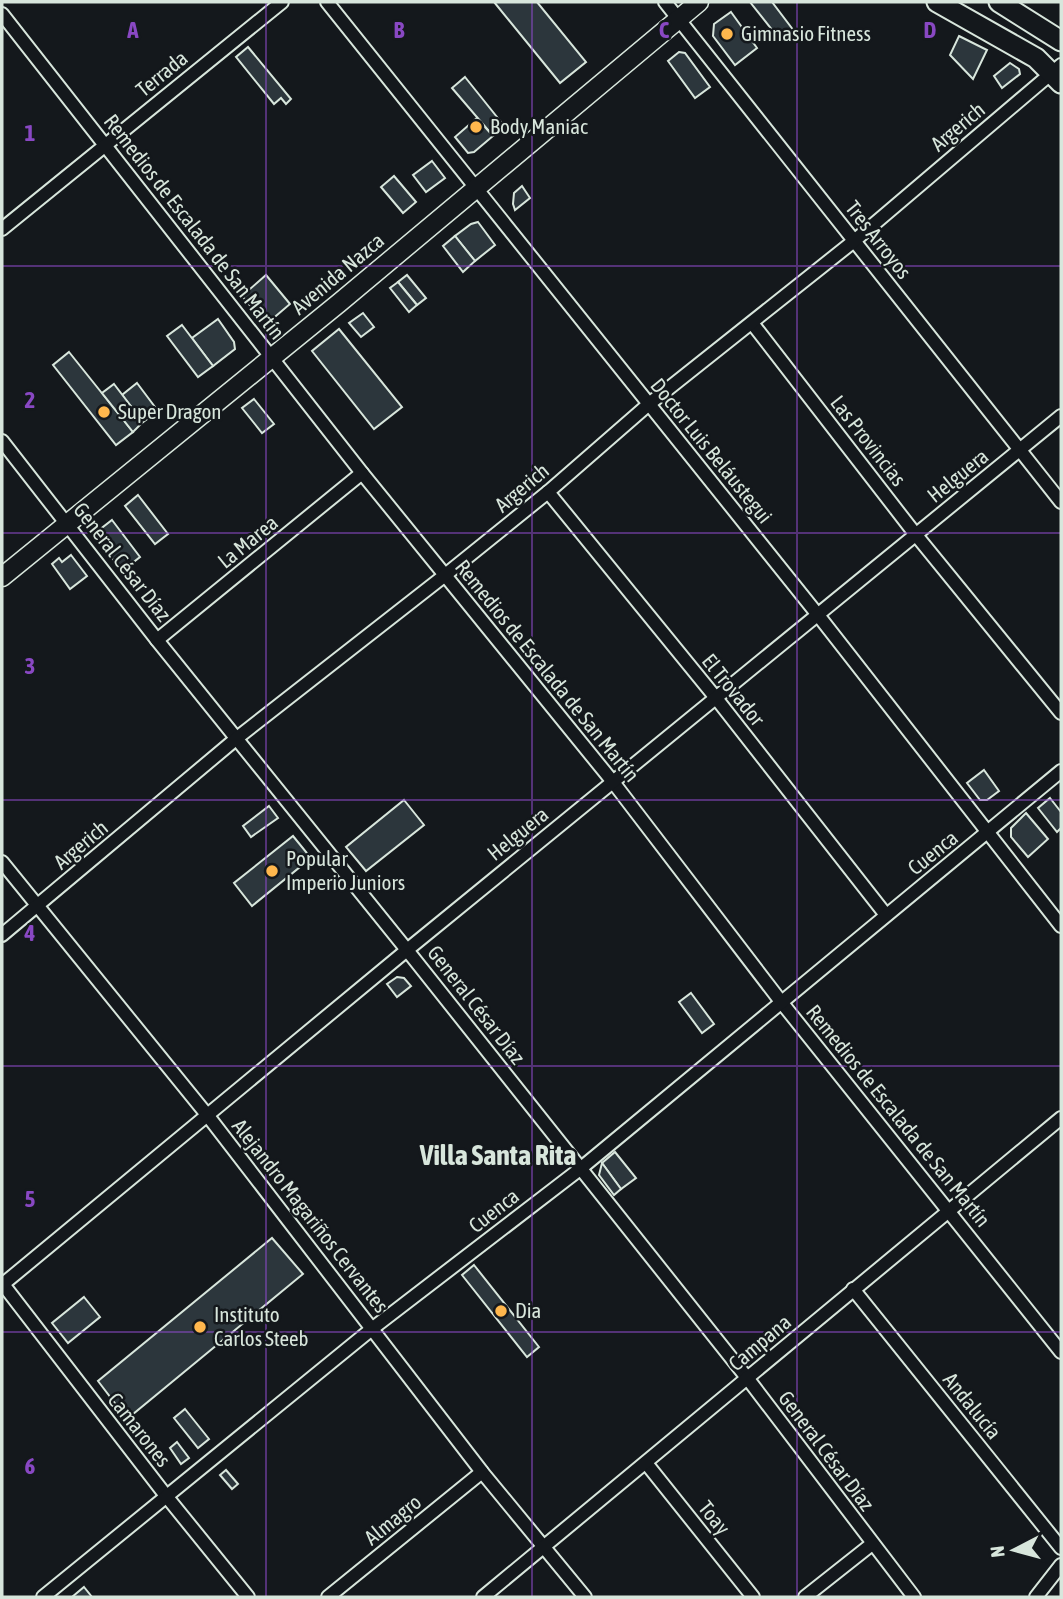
<svg xmlns="http://www.w3.org/2000/svg" width="1063" height="1599" font-family="'Asap Condensed',sans-serif">
	<rect width="100%" height="100%" fill="#14181c"/>
	<g fill="#2c363c" stroke="#d8e6dc" stroke-width="2">
		<polygon points="494,2 537,2 586,62 560,83"/>
		<polygon points="750,2 772,2 794,31 781,41"/>
		<polygon points="731,12 757,48 735,65 713,36 714,24"/>
		<polygon points="959,36 987,50 973,79 950,55"/>
		<polygon points="248,47 291,99 286,104 281,98 274,104 236,57"/>
		<polygon points="679,52 685,53 710,87 695,98 668,61"/>
		<polygon points="1010,63 1019,69 1020,74 1002,88 994,76"/>
		<polygon points="465,77 505,127 493,136 452,88"/>
		<polygon points="477,118 493,136 474,152 468,153 455,137"/>
		<polygon points="432,161 445,178 426,192 413,175"/>
		<polygon points="394,176 416,202 403,213 381,187"/>
		<polygon points="522,186 530,198 515,210 513,204 514,193"/>
		<polygon points="478,222 495,245 475,261 455,236 471,224"/>
		<polygon points="455,236 475,261 463,272 443,246"/>
		<polygon points="266,275 290,304 270,321 259,316 242,296"/>
		<polygon points="407,275 426,298 417,305 398,282"/>
		<polygon points="398,282 417,305 409,312 390,288"/>
		<polygon points="363,313 374,327 361,337 349,323"/>
		<polygon points="218,319 234,342 235,349 213,366 192,338"/>
		<polygon points="182,325 213,366 198,377 167,336"/>
		<polygon points="339,329 402,407 374,429 312,351"/>
		<polygon points="69,352 133,432 116,445 53,365"/>
		<polygon points="137,383 158,411 143,422 122,395"/>
		<polygon points="114,384 143,422 133,432 102,393"/>
		<polygon points="254,399 274,424 262,433 242,408"/>
		<polygon points="138,495 168,534 155,544 125,506"/>
		<polygon points="112,520 140,557 122,571 94,534"/>
		<polygon points="71,555 87,576 70,589 52,564 59,558 62,562"/>
		<polygon points="984,770 999,791 987,800 980,800 967,783"/>
		<polygon points="1050,798 1061,812 1061,828 1057,832 1038,808"/>
		<polygon points="404,800 424,825 366,871 346,847"/>
		<polygon points="269,806 278,818 251,837 243,826"/>
		<polygon points="1026,813 1048,839 1028,857 1011,837 1011,828"/>
		<polygon points="293,836 311,858 252,906 234,883"/>
		<polygon points="397,977 404,978 411,986 397,997 387,984"/>
		<polygon points="691,993 714,1024 702,1033 679,1002"/>
		<polygon points="615,1152 636,1178 621,1189 602,1163"/>
		<polygon points="602,1163 621,1189 614,1195 599,1175"/>
		<polygon points="272,1238 303,1274 127,1419 98,1381"/>
		<polygon points="474,1265 539,1347 527,1357 462,1275"/>
		<polygon points="84,1297 100,1317 68,1343 52,1323"/>
		<polygon points="185,1409 209,1439 198,1448 174,1418"/>
		<polygon points="177,1442 189,1458 181,1464 170,1448"/>
		<polygon points="226,1470 238,1484 232,1489 220,1475"/>
		<polygon points="84,1587 92,1597 72,1597"/>
	</g>
	<g fill="none" stroke-linecap="round" stroke-linejoin="round">
		<defs>
			<g id="minor">
				<polyline points="327,2 818,615 1061,926"/>
				<polyline points="665,2 1061,502"/>
				<polyline points="2,14 362,473 613,782 782,1003 1061,1352"/>
				<polyline points="2,229 282,2"/>
				<polyline points="752,323 916,535 1061,713"/>
				<polyline points="2,441 157,640 407,950 748,1379 914,1597"/>
				<polyline points="548,492 716,698 886,915"/>
				<polyline points="157,640 362,473"/>
				<polyline points="2,862 208,1116 482,1472 585,1597"/>
				<polyline points="2,935 237,738 444,576 548,492 649,404 854,241 1061,65"/>
				<polyline points="2,1283 167,1497 248,1597"/>
				<polyline points="2,1285 407,950 1061,416"/>
				<polyline points="853,1289 1061,1548"/>
				<polyline points="646,1463 753,1597"/>
				<polyline points="43,1597 373,1328 580,1169 1061,771"/>
				<polyline points="328,1597 482,1472"/>
				<polyline points="483,1597 1061,1118"/>
				<polyline points="805,1597 872,1544"/>
				<polyline points="1036,1597 1061,1565"/>
			</g>
			<polyline id="secondary" points="2,577 339,303 699,2"/>
			<g id="primary">
				<polyline points="937,2 1036,58 1061,83"/>
				<polyline points="999,2 1061,41"/>
			</g>
		</defs>
		<use href="#minor" stroke="#d8e6dc" stroke-width="16"/>
		<use href="#secondary" stroke="#d8e6dc" stroke-width="21"/>
		<use href="#primary" stroke="#d8e6dc" stroke-width="23"/>
		<use href="#minor" stroke="#14181c" stroke-width="12"/>
		<use href="#secondary" stroke="#14181c" stroke-width="18"/>
		<use href="#primary" stroke="#14181c" stroke-width="19"/>
	</g>
	<path fill="none" stroke="#8948c3" stroke-width="2" stroke-opacity="0.55" d="M266 2V1597M532 2V1597M797 2V1597M2 266H1061M2 533H1061M2 800H1061M2 1066H1061M2 1332H1061"/>
	<g fill="#ffb74d" stroke="#14181c" stroke-width="2.5">
		<circle cx="727" cy="34" r="7"/>
		<circle cx="476" cy="127" r="7"/>
		<circle cx="104" cy="412" r="7"/>
		<circle cx="272" cy="871" r="7"/>
		<circle cx="501" cy="1311" r="7"/>
		<circle cx="200" cy="1327" r="7"/>
	</g>
	<g text-anchor="middle" stroke-width="5" stroke-linejoin="round" paint-order="stroke">
		<g font-size="21" fill="#d8e6dc" stroke="#14181c" text-anchor="start">
			<text x="741" y="41">Gimnasio Fitness</text>
			<text x="490" y="134">Body Maniac</text>
			<text x="118" y="419">Super Dragon</text>
			<text x="286" y="866">Popular<tspan x="286" dy="24">Imperio Juniors</tspan></text>
			<text x="515" y="1318">Dia</text>
			<text x="214" y="1322">Instituto<tspan x="214" dy="24">Carlos Steeb</tspan></text>
		</g>
		<g font-size="21" fill="#d8e6dc" stroke="#14181c">
			<text transform="translate(162 74) rotate(-39)" y="7">Terrada</text>
			<text transform="translate(958 127) rotate(-40)" y="7">Argerich</text>
			<text transform="translate(194 227) rotate(52)" y="7">Remedios de Escalada de San Martín</text>
			<text transform="translate(878 240) rotate(52)" y="7">Tres Arroyos</text>
			<text transform="translate(338 274) rotate(-40)" y="7">Avenida Nazca</text>
			<text transform="translate(868 441) rotate(52)" y="7">Las Provincias</text>
			<text transform="translate(711 451) rotate(51)" y="7">Doctor Luis Beláustegui</text>
			<text transform="translate(958 476) rotate(-39)" y="7">Helguera</text>
			<text transform="translate(522 488) rotate(-40)" y="7">Argerich</text>
			<text transform="translate(248 542) rotate(-39)" y="7">La Marea</text>
			<text transform="translate(122 562) rotate(52)" y="7">General César Díaz</text>
			<text transform="translate(547 671) rotate(51)" y="7">Remedios de Escalada de San Martín</text>
			<text transform="translate(733 690) rotate(51)" y="7">El Trovador</text>
			<text transform="translate(518 834) rotate(-39)" y="7">Helguera</text>
			<text transform="translate(81 845) rotate(-40)" y="7">Argerich</text>
			<text transform="translate(933 853) rotate(-39)" y="7">Cuenca</text>
			<text transform="translate(476 1005) rotate(52)" y="7">General César Díaz</text>
			<text transform="translate(898 1116) rotate(51)" y="7">Remedios de Escalada de San Martín</text>
			<text transform="translate(494 1211) rotate(-38)" y="7">Cuenca</text>
			<text transform="translate(310 1216) rotate(52)" y="7">Alejandro Magariños Cervantes</text>
			<text transform="translate(760 1343) rotate(-40)" y="7">Campana</text>
			<text transform="translate(972 1406) rotate(51)" y="7">Andalucía</text>
			<text transform="translate(139 1430) rotate(52)" y="7">Camarones</text>
			<text transform="translate(826 1451) rotate(53)" y="7">General César Díaz</text>
			<text transform="translate(714 1518) rotate(51)" y="7">Toay</text>
			<text transform="translate(393 1520) rotate(-39)" y="7">Almagro</text>
		</g>
		<g font-size="28" font-weight="bold" fill="#d8e6dc" stroke="#14181c">
			<text x="498" y="1165">Villa Santa Rita</text>
		</g>
	</g>
	<g font-size="23" text-anchor="middle" font-weight="bold" fill="#8948c3" stroke="#14181c" stroke-width="5" stroke-linejoin="round" paint-order="stroke">
		<text x="133" y="38">A</text>
		<text x="399" y="38">B</text>
		<text x="664" y="38">C</text>
		<text x="930" y="38">D</text>
		<text x="30" y="141">1</text>
		<text x="30" y="408">2</text>
		<text x="30" y="674">3</text>
		<text x="30" y="941">4</text>
		<text x="30" y="1207">5</text>
		<text x="30" y="1474">6</text>
	</g>
	<rect width="1063" height="1599" fill="none" stroke="#d8e6dc" stroke-width="7"/>
	<g transform="translate(1014 1550) rotate(264)" stroke="#14181c" stroke-width="5" paint-order="stroke">
	<path d="M0-5L12 26L0 18L-12 26Z" fill="#d8e6dc"/>
	<text y="-10" font-size="19" font-weight="bold" text-anchor="middle" fill="#d8e6dc">N</text>
	</g>
</svg>
